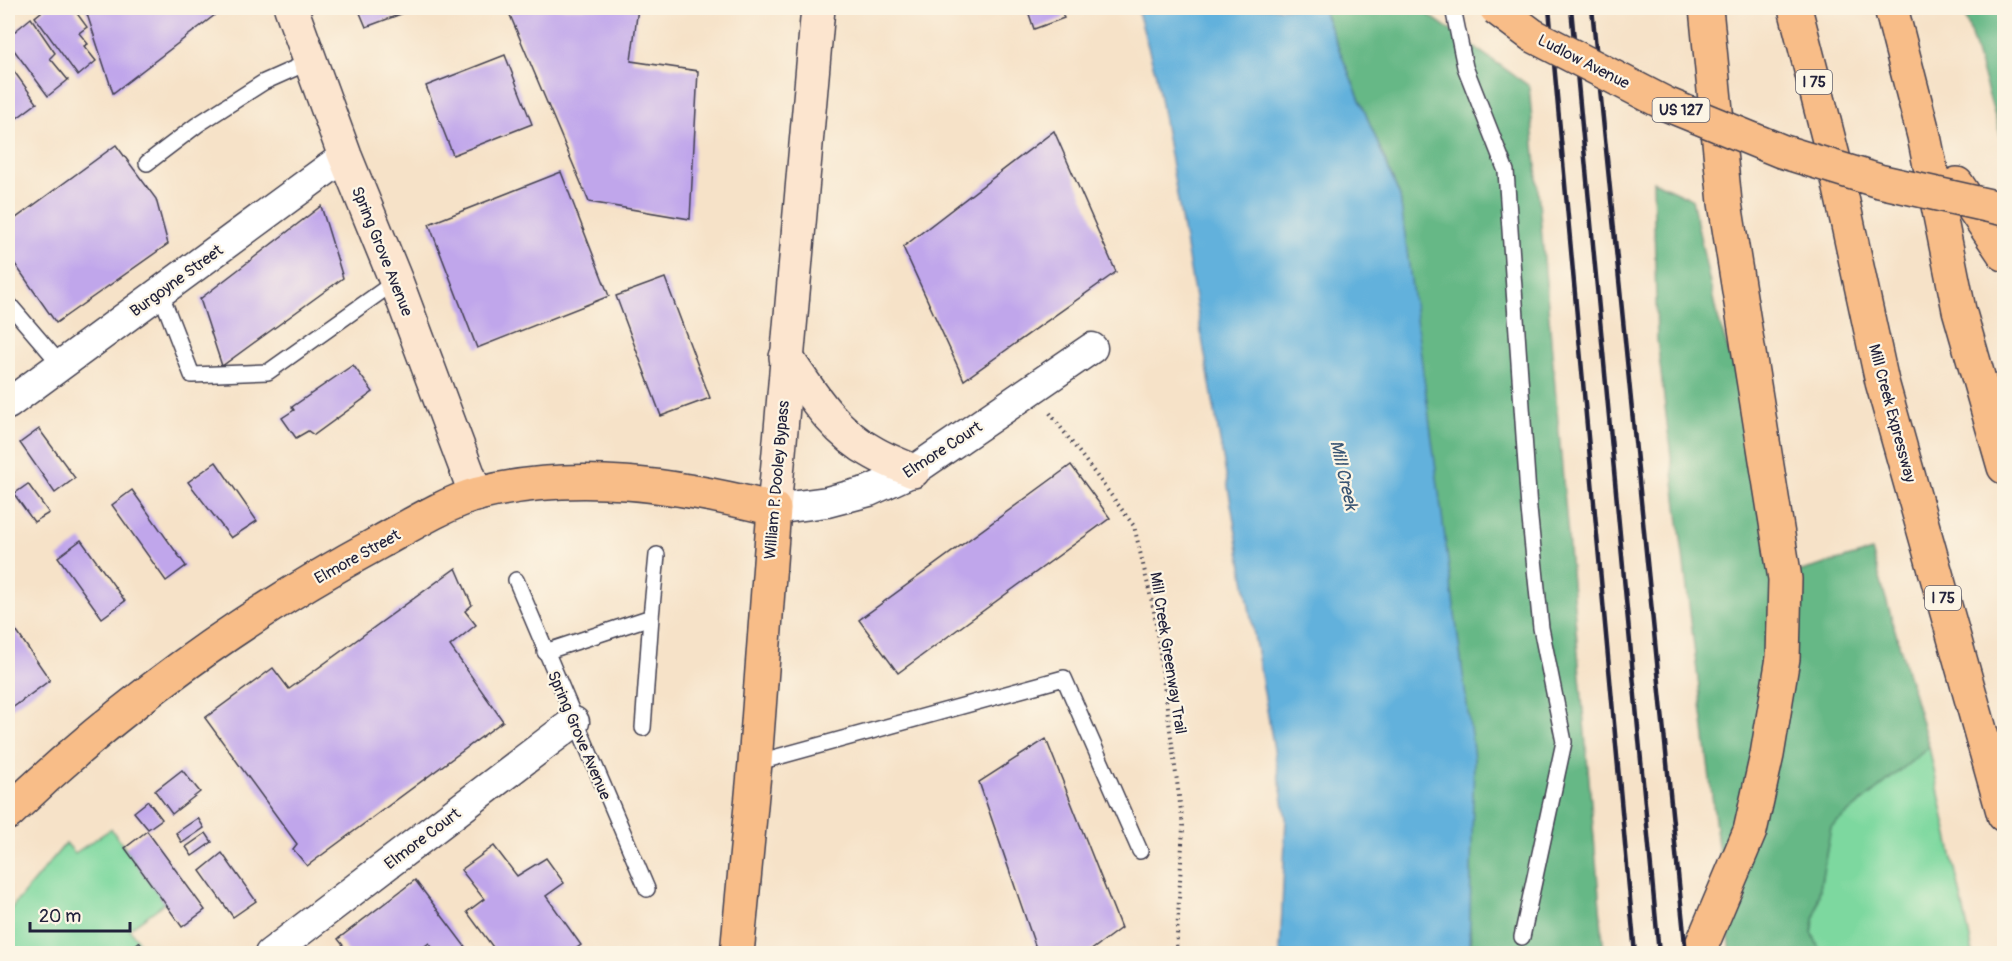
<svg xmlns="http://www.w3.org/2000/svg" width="2012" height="961" font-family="Pangolin,sans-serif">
	<rect width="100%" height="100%" fill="#fcf5e5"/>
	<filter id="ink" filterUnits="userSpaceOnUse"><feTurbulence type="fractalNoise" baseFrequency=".0167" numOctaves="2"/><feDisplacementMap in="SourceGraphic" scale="12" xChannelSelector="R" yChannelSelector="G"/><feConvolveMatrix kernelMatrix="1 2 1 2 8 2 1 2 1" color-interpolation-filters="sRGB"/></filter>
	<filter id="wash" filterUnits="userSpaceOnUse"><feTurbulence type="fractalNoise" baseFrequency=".008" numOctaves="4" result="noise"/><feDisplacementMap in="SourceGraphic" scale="24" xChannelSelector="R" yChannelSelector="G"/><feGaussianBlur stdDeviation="1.35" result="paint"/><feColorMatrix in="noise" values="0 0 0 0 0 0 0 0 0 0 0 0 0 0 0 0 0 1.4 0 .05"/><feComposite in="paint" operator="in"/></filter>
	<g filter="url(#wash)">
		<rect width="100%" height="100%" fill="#f6e2c8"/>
		<g fill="#7dd89f" stroke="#507d6d" stroke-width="1.5">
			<polygon points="1929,747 1973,953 1821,953 1812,933 1831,827"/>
			<polygon points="111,829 165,903 129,929 139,942 124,953 8,954 8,912 66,843 75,853"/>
		</g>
		<g fill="#66b886" stroke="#446d60" stroke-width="1.5">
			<polygon points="1322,8 1419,8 1529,86 1604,953 1469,953 1471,942 1400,197"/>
			<polygon points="1963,8 2004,8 2004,147"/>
			<polygon points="1653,181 1692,199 1716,312 1771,482 1780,577 1872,551 1929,747 1831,827 1812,932 1821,953 1731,953 1657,340"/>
		</g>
		<polygon fill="#62b1dc" stroke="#426a8c" stroke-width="1.5" points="1137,8 1322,8 1400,197 1474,758 1469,953 1280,953 1286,818 1156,75"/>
		<g id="blocks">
			<g fill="#c0a6eb">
				<polygon points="46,8 73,8 87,27 79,33 88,44 84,46 96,61 78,76 35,17"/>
				<polygon points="85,8 224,8 113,93"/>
				<polygon points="358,8 417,8 366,27"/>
				<polygon points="507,8 638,8 631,61 698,71 690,219 589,202"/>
				<polygon points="1027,8 1060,8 1064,18 1034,29"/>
				<polygon points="31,18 55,53 50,58 68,80 48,96 8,42 8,37"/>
				<polygon points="505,55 532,124 453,155 426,86"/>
				<polygon points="8,63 37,103 17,118 8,106"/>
				<polygon points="1054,131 1116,272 964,380 903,247"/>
				<polygon points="116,145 156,199 168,244 56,323 8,254 8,224"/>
				<polygon points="561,172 609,296 477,348 429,224"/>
				<polygon points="321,206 343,278 222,366 200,299"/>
				<polygon points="665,278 710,398 661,416 616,296"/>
				<polygon points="353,365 373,392 314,435 308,431 296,438 282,418 294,410 292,407"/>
				<polygon points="39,429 75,478 55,493 20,443"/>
				<polygon points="216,462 257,521 231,538 188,482"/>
				<polygon points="1071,465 1110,518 898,673 859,620"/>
				<polygon points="28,484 49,513 34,522 14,494"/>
				<polygon points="132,490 186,566 166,581 112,505"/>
				<polygon points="81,540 125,601 102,618 58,557"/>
				<polygon points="456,568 472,605 465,611 476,625 450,646 503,721 307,866 293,849 297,844 205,718 273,668 289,689"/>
				<polygon points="8,619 50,680 8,711"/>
				<polygon points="1046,739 1121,928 1086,954 1038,954 979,782"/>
				<polygon points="182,770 200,792 172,814 155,791"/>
				<polygon points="148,801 162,819 148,829 134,812"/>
				<polygon points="198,818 204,828 182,843 176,833"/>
				<polygon points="147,831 205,910 182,927 125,848"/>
				<polygon points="206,833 212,842 192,856 186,847"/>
				<polygon points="494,846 517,876 546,858 564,883 546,896 581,945 568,954 498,954 467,912 484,899 461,870"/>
				<polygon points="222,853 256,901 233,917 200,871"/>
				<polygon points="415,880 470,953 437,954 429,943 414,954 350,954 338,939"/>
				<polygon points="139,942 148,954 124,954"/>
			</g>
		</g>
	</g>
	<g filter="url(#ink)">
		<use href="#blocks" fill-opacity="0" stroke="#423f50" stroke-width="1.5"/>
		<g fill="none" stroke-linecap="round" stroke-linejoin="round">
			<defs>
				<g id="service">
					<polyline points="1453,8 1465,67 1506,171 1529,509 1541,628 1564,742 1522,937"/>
					<polyline points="147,163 197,125 264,82 311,61"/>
					<polyline points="160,292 192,375 268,372 396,281"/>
					<polyline points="8,303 61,365"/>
					<polyline points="516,580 647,889"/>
					<polyline points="545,652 651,617 657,555"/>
					<polyline points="643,728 651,617"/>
					<polyline points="755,763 1064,678 1140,851"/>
				</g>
				<g id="minor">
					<polyline points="8,404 345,156"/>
					<polyline points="774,509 827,502 869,491 913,471 1092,348"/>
					<polyline points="270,954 574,722"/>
				</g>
				<g id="secondary">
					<polyline points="291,8 345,156 396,281 476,495"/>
					<path d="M786 357C810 392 835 433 874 453 886 460 900 465 913 471"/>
					<polyline points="774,509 818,8"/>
				</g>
				<path id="primary" d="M8 813C118 707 245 615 380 542 409 526 446 503 478 494 576 469 678 485 774 509L755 763 737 954"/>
				<g id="motorway">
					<polyline points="1795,8 1833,156 1882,382 2004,815"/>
					<polyline points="1891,8 1924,136 1959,310 2004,467"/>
					<polyline points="1957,184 2004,254"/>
					<polyline points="1698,954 1750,831 1767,755 1783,658 1785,579 1725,203 1706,8"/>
				</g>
			</defs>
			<use href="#service" stroke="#423f50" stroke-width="18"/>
			<use href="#minor" stroke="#423f50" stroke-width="33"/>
			<use href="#secondary" stroke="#423f50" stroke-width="36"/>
			<use href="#primary" stroke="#423f50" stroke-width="36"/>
			<use href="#motorway" stroke="#423f50" stroke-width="36"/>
			<polyline stroke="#423f50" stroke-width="4" stroke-dasharray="1.5 4.5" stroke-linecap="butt" points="1050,413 1134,526 1154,611 1183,826 1176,954"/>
			<use href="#service" stroke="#fff" stroke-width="15"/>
			<use href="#minor" stroke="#fff" stroke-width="30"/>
			<use href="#secondary" stroke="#fce5cf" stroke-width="33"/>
			<use href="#primary" stroke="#f8bd88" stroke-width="33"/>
			<use href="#motorway" stroke="#f8bd88" stroke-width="33"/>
			<g stroke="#22223b" stroke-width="4.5">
				<polyline points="1549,8 1635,954"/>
				<polyline points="1571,8 1659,954"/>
				<polyline points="1592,8 1686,954"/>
			</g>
			<defs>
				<polyline id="primary-bridge" points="1496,8 1532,35 1666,104 1781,151 1879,181 2004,209"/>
			</defs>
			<use href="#primary-bridge" stroke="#423f50" stroke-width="36" stroke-linecap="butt"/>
			<use href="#primary-bridge" stroke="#f8bd88" stroke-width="33"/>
		</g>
	</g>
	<g text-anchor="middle" stroke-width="4.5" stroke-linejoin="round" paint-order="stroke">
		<g fill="#fcf5e5" stroke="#63616e" stroke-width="1.5">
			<rect x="1796" y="70" width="36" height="24" rx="4.5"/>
			<rect x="1652.5" y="98" width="57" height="24" rx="4.5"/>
			<rect x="1925" y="586" width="36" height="24" rx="4.5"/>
		</g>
		<g font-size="15" font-weight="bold" fill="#22223b">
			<text x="1814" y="87">I 75</text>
			<text x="1681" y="115">US 127</text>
			<text x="1943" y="603">I 75</text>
		</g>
		<g font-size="16" fill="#22223b" stroke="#fcf5e5">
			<text transform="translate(1584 61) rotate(27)" y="6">Ludlow Avenue</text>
			<text transform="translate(383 251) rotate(68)" y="6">Spring Grove Avenue</text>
			<text transform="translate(176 280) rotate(-36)" y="6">Burgoyne Street</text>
			<text transform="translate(1893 413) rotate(75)" y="6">Mill Creek Expressway</text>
			<text transform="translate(942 449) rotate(-33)" y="6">Elmore Court</text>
			<text transform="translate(776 480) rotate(-85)" y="6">William P. Dooley Bypass</text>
			<text transform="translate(357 556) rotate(-29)" y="6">Elmore Street</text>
			<text transform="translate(1169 653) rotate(81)" y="6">Mill Creek Greenway Trail</text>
			<text transform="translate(580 735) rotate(67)" y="6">Spring Grove Avenue</text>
			<text transform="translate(422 838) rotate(-37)" y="6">Elmore Court</text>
		</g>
		<g font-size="18" font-style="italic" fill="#385473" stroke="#fcf5e5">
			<text transform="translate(1344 475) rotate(77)" y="6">Mill Creek</text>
		</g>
	</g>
	<rect width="2012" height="961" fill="none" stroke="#fcf5e5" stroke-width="30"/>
	<path d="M30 922v9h100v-9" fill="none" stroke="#22223b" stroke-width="3"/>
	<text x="39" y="922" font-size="18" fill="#22223b" stroke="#fcf5e5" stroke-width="4.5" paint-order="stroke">20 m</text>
</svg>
